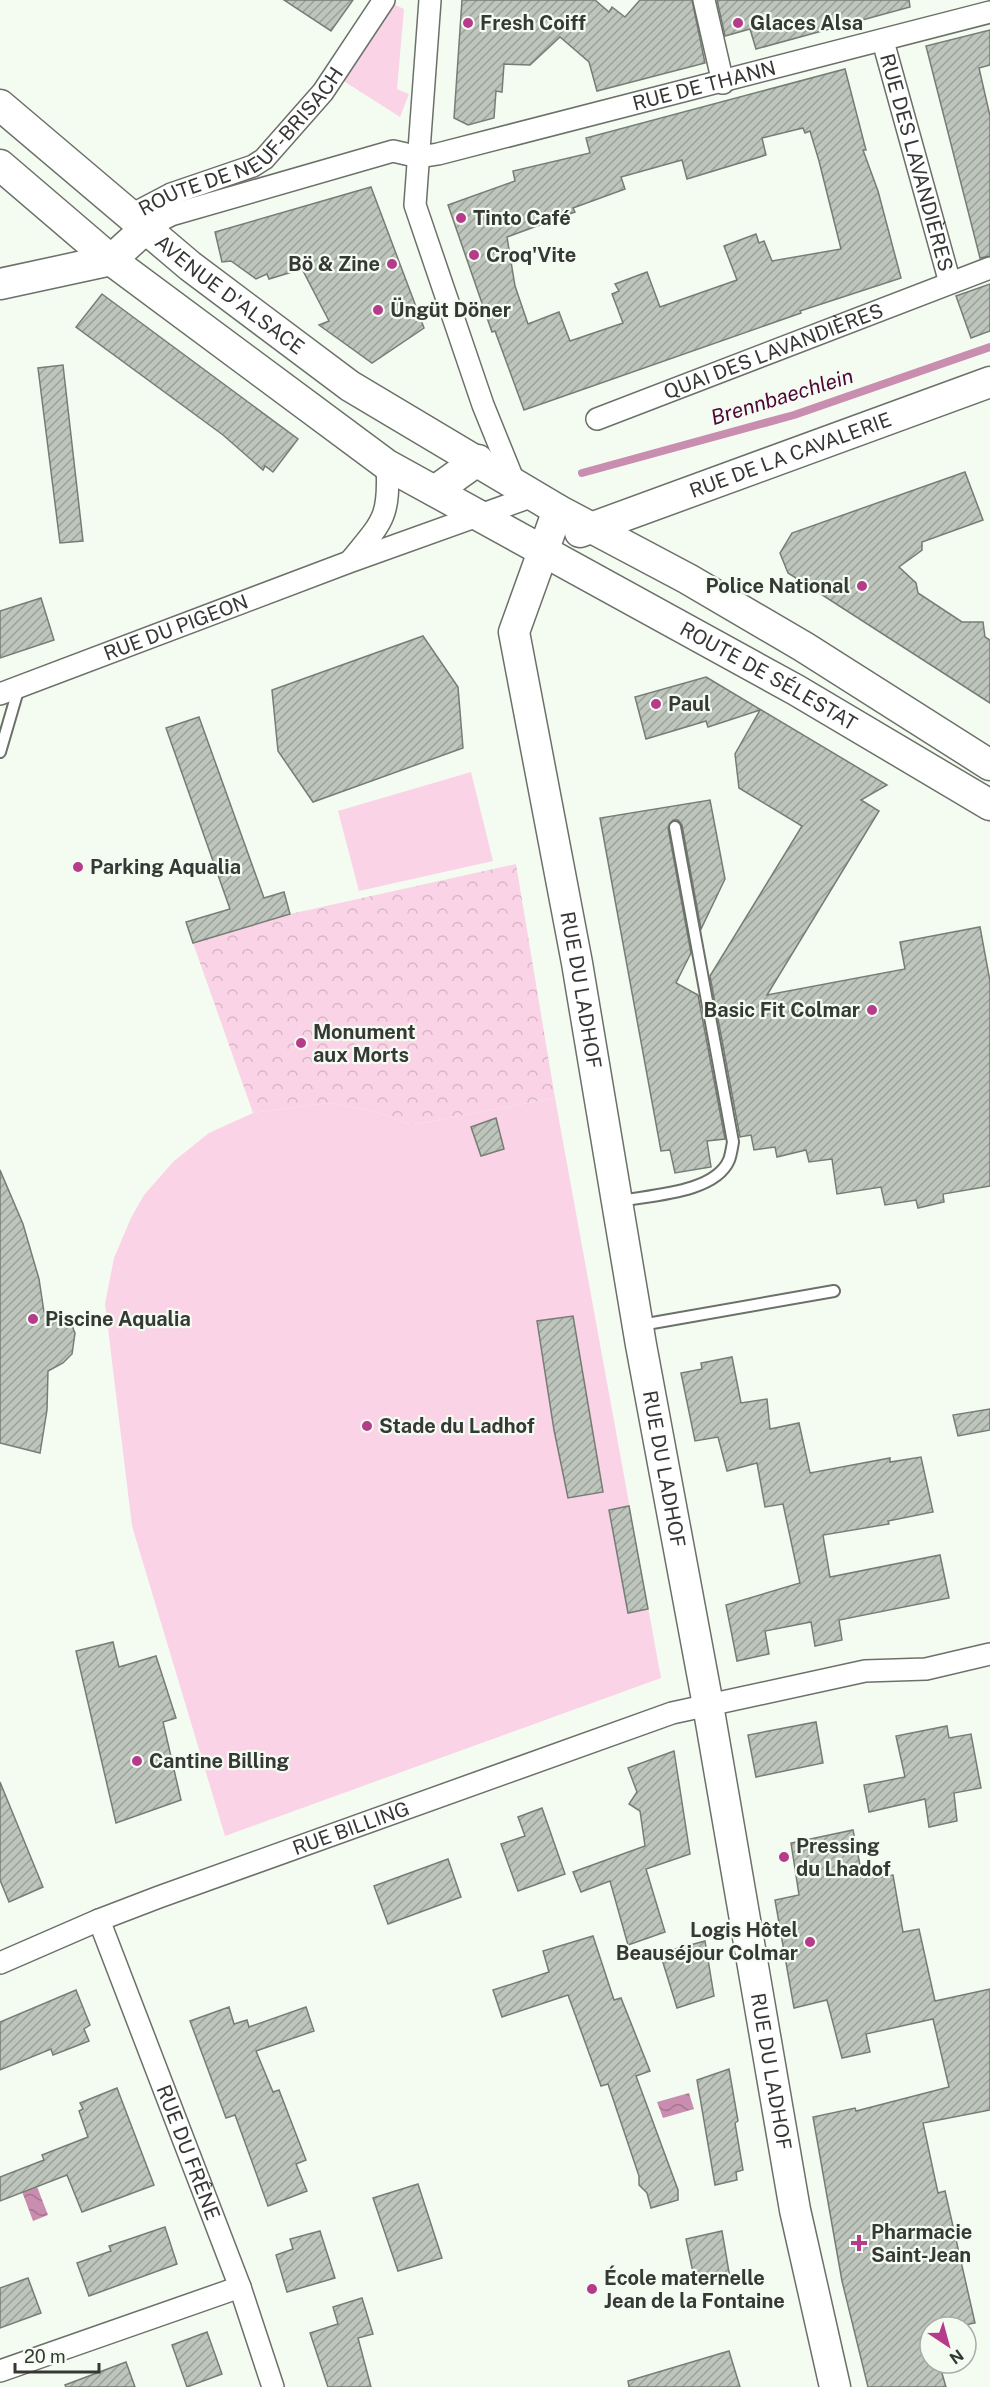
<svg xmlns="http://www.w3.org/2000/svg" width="990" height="2387" font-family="'Public Sans',sans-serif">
	<defs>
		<pattern id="park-crowns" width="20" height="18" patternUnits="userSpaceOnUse" patternTransform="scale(1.5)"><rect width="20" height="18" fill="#fad3e7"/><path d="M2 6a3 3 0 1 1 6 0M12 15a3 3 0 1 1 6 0" fill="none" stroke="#d7b6c7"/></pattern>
		<pattern id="water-waves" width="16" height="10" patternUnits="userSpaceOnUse" patternTransform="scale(1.5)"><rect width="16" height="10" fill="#c98eaf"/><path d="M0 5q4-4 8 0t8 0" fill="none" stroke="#a4758f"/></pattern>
		<pattern id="building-hatch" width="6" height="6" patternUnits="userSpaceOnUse" patternTransform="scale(1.5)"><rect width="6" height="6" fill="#bec5bc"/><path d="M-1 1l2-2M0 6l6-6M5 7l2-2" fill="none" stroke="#9ba19a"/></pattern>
	</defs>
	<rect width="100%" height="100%" fill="#f4fcf2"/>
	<g fill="#fad3e7">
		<polygon points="395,5 404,9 397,89 409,94 400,117 342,80"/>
		<polygon points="471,772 493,861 359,891 338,811"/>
		<polygon points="555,1098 661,1678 225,1836 132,1526 105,1304 114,1258 131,1218 144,1195 174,1161 209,1133 253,1113 328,1103 374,1111 411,1125"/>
	</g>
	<polygon fill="url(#park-crowns)" points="516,864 555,1098 411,1125 374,1111 328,1103 253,1113 193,943 290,914"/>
	<g fill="url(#water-waves)">
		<polygon points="689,2093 694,2109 663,2118 657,2102"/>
		<polygon points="36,2184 48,2215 33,2221 21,2189"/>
	</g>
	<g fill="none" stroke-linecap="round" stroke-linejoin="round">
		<polyline stroke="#c98eaf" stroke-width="8" points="582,473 794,415 990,347"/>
	</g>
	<g fill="url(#building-hatch)" stroke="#777d74" stroke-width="1.5" fill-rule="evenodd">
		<polygon points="284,0 353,0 331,31"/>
		<polygon points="462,0 595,0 609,12 612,7 625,17 640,0 692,0 705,63 597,91 589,62 560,37 530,65 504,64 502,92 496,91 494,118 468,125 454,118"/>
		<polygon points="717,0 909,0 910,7 756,49 750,29 725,36"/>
		<polygon points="990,30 990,65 979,68 990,116 990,256 980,258 926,46"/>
		<path d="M845 69 866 150H863L878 191 901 278 800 311 801 313 524 410 495 331 492 332 448 205 515 181 513 171 590 153 586 138ZM803 128 805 133 810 131 819 161 841 249 772 261 764 241 759 243 756 234 724 246 737 280 660 307 647 272 615 284 619 291 612 294 623 323 570 341 559 312 528 324 515 286 507 237 575 212 573 208 625 189 621 177 682 160 687 179 766 155 762 138Z"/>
		<polygon points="371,187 424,328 372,363 319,325 329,321 302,269 269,279 267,274 256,279 231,261 222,262 215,232"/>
		<polygon points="990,284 990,331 971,338 956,296"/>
		<polygon points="102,294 298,439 273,472 265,466 263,470 223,435 76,327"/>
		<polygon points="63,365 83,541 60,543 38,368"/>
		<polygon points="965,472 983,520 922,542 922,550 899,567 916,583 918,593 962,622 983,622 985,637 990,640 990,703 788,573 780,553 792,533"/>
		<polygon points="41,598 54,640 0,658 0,611"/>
		<polygon points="423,636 458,687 463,748 313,802 278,751 272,690"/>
		<polygon points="706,677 887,785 861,800 879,811 767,995 905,969 900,942 980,927 990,981 990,1186 943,1194 944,1202 918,1208 916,1200 885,1205 881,1187 837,1194 832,1159 809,1162 806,1150 777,1157 775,1147 754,1150 751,1135 740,1137 710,976 802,826 739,788 735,754 760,710 708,727 706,721 646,739 635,697"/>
		<polygon points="199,717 264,898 284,892 290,914 193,943 186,922 230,909 166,728"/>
		<polygon points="710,800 725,879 701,929 682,825 678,820 673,820 668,828 691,953 676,983 698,995 725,1139 707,1141 711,1167 675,1173 670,1150 661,1151 600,818"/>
		<polygon points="496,1118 504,1149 481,1156 471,1127"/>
		<polygon points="0,1170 23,1224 39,1279 44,1312 62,1316 71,1323 75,1333 72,1354 63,1363 48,1371 47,1410 40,1453 0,1443"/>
		<polygon points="573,1316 603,1492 568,1498 554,1430 537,1321"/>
		<polygon points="732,1357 741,1403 767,1399 770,1429 799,1423 810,1473 890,1458 890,1462 921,1457 933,1512 888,1521 889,1524 823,1535 830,1577 940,1555 949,1598 839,1620 842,1640 815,1646 811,1622 765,1631 769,1654 737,1661 726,1605 800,1583 783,1504 765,1507 757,1463 727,1471 718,1437 695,1441 681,1373 702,1369 701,1363"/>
		<polygon points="990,1409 990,1430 958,1436 953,1415"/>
		<polygon points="629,1506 648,1609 628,1613 609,1510"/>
		<polygon points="113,1642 119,1667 156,1656 176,1718 163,1722 181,1800 116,1823 76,1651"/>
		<polygon points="816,1722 823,1763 756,1777 748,1735"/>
		<polygon points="947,1726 949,1738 971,1734 981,1788 954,1793 957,1821 929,1827 925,1799 869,1812 864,1785 905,1777 896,1736"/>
		<polygon points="674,1751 690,1854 646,1869 665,1932 628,1945 610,1881 581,1892 573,1872 645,1846 640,1811 629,1804 637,1792 628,1768"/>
		<polygon points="0,1782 43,1887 9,1902 0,1880"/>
		<polygon points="542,1808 565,1874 518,1891 501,1844 525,1836 518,1817"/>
		<polygon points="853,1830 861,1870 873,1868 876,1878 893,1875 903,1932 919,1929 935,2001 990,1989 990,2110 923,2123 938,2193 945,2191 975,2323 955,2327 929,2327 930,2363 939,2363 946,2387 868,2387 842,2281 813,2117 855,2108 856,2111 949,2087 933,2019 866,2034 870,2052 842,2058 827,2000 794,2008 775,1900 799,1895 791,1843"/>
		<polygon points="448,1859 461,1897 388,1924 374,1886"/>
		<polygon points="593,1936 614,2000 621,1998 650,2071 636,2076 678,2190 678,2200 651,2208 647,2193 639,2185 639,2176 608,2084 601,2086 568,1995 502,2017 493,1990 549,1972 543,1951"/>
		<polygon points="705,1941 714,1996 677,2008 660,1953"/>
		<polygon points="76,1990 90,2025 84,2029 89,2041 53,2055 51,2049 0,2070 0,2022"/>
		<polygon points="229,2007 234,2024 247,2020 249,2027 306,2007 314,2031 256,2051 273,2092 279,2090 306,2160 296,2164 307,2191 268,2206 235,2115 226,2118 190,2021"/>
		<polygon points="729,2069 738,2121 735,2123 743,2170 736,2172 737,2180 715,2185 697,2080"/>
		<polygon points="117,2088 154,2185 82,2212 67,2175 0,2201 0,2177 44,2160 42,2155 88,2137 79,2111 83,2109 80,2103"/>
		<polygon points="418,2184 442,2258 398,2271 373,2198"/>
		<polygon points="165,2227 177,2264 89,2296 77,2263 111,2251 109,2246"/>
		<polygon points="320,2231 335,2278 287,2292 276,2255 293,2249 290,2239"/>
		<polygon points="722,2231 730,2278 695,2282 686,2239"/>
		<polygon points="28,2278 41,2313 0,2328 0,2288"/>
		<polygon points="362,2298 373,2334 358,2338 371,2387 328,2387 310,2333 338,2324 333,2307"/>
		<polygon points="207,2332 222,2374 187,2387 172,2345"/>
		<polygon points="729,2351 740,2387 629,2387 628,2381"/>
		<polygon points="126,2362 135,2387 66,2387 65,2385"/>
	</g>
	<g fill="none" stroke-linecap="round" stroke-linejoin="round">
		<defs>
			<g id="lane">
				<polyline points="0,752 19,687"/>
				<path d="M620 1201C651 1195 715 1193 729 1160 731 1155 732 1147 733 1142L675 827"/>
				<polyline points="641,1325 834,1291"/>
			</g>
			<g id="street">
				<polyline points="430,0 415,205 483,405 515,484"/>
				<polyline points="704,0 723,83"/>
				<path id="s1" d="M883 41 950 283"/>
				<path id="s2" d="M131 215 171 194 253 166 264 159 323 92 384 0"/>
				<path id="s3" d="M146 228 171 215 393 151 419 157 438 154 990 12"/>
				<path id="s4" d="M597 419 990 268"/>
				<path d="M351 560C383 521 390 517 387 465"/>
				<path id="s5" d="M0 694 349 562 536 495"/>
				<path id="s6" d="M99 1920 240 2287 273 2387"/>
				<path id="s7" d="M0 1963 99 1920 159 1897 672 1713 865 1671 926 1669 990 1654"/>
				<polyline points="0,2371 240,2287"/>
			</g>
			<g id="secondary">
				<path id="s8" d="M0 105 190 266 350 386 558 510 688 579 804 647 990 765"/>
				<path id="s9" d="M0 165 111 260 387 465 796 690 990 805"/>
				<polyline points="0,284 111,260 146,228"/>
				<polyline points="435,491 478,460"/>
				<path id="s10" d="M558 510 514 632 577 963 641 1345 708 1705 795 2210 835 2387"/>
				<path id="s11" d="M580 532 990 382"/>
			</g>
		</defs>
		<use href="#lane" stroke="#6b7169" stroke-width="14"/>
		<use href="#street" stroke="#6b7169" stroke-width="24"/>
		<use href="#secondary" stroke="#6b7169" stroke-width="33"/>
		<use href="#lane" stroke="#fff" stroke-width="10"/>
		<use href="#street" stroke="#fff" stroke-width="21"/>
		<use href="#secondary" stroke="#fff" stroke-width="30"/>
	</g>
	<g fill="#b73b8b" stroke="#f4fcf2" stroke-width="2">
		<circle cx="468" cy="23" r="6"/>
		<circle cx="738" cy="23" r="6"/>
		<circle cx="461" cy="218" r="6"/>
		<circle cx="474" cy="255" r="6"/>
		<circle cx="392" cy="264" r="6"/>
		<circle cx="378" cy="310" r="6"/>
		<circle cx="862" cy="586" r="6"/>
		<circle cx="656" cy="704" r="6"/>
		<circle cx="78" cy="867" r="6"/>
		<circle cx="872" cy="1010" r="6"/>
		<circle cx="301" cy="1043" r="6"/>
		<circle cx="33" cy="1319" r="6"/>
		<circle cx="367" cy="1426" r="6"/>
		<circle cx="137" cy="1761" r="6"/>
		<circle cx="784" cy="1857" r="6"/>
		<circle cx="810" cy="1942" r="6"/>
		<path d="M856 2234h6v6h6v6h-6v6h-6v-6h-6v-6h6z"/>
		<circle cx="592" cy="2289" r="6"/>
	</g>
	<g text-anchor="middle" stroke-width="4.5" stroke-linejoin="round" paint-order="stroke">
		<g font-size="20" font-weight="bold" fill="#363835" stroke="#f4fcf2" text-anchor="start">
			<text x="480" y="30">Fresh Coiff</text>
			<text x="750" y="30">Glaces Alsa</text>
			<text x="473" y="225">Tinto Café</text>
			<text x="486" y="262">Croq'Vite</text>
			<text x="380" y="271" text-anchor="end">Bö &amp; Zine</text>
			<text x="390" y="317">Üngüt Döner</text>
			<text x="850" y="593" text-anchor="end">Police National</text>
			<text x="668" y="711">Paul</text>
			<text x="90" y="874">Parking Aqualia</text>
			<text x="860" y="1017" text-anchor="end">Basic Fit Colmar</text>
			<text x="313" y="1039">Monument<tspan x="313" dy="23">aux Morts</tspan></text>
			<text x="45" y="1326">Piscine Aqualia</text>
			<text x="379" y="1433">Stade du Ladhof</text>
			<text x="149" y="1768">Cantine Billing</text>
			<text x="796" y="1853">Pressing<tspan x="796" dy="23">du Lhadof</tspan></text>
			<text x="798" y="1937" text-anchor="end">Logis Hôtel<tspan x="798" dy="23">Beauséjour Colmar</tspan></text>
			<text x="871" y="2239">Pharmacie<tspan x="871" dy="23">Saint-Jean</tspan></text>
			<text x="604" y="2285">École maternelle<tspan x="604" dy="23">Jean de la Fontaine</tspan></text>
		</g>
		<g font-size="20" fill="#363835" stroke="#f4fcf2">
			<text dy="7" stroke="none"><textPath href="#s3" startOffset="580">RUE DE THANN</textPath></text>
			<text dy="7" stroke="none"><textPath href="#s2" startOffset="136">ROUTE DE NEUF-BRISACH</textPath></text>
			<text dy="7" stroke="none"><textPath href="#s1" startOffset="126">RUE DES LAVANDIÈRES</textPath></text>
			<text dy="7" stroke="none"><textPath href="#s8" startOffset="298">AVENUE D'ALSACE</textPath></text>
			<text dy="7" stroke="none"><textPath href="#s4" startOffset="189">QUAI DES LAVANDIÈRES</textPath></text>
			<text dy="7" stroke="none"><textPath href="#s11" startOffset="224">RUE DE LA CAVALERIE</textPath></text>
			<text dy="7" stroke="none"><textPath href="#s5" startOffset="188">RUE DU PIGEON</textPath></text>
			<text dy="7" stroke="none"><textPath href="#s9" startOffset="926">ROUTE DE SÉLESTAT</textPath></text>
			<text dy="7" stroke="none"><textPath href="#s10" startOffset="494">RUE DU LADHOF</textPath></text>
			<text dy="7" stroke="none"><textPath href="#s10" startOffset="980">RUE DU LADHOF</textPath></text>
			<text dy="7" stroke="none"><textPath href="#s7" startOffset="376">RUE BILLING</textPath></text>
			<text dy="7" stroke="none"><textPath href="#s10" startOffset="1592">RUE DU LADHOF</textPath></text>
			<text dy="7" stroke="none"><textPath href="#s6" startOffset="249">RUE DU FRÊNE</textPath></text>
		</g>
		<g font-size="21" font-style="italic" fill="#4e0638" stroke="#f4fcf2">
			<text transform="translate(782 397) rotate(-17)" y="7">Brennbaechlein</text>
		</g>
	</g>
	<g transform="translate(948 2345) rotate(144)"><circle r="28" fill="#f4fcf2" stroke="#a8aea6" stroke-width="1.5"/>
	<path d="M0-4.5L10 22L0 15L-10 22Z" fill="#b73b8b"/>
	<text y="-9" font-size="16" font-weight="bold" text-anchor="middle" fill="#363835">N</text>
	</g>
	<path d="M15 2363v9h84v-9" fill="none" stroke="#363835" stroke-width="3"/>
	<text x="24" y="2363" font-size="18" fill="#363835" stroke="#f4fcf2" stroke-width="4.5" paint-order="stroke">20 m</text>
</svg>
